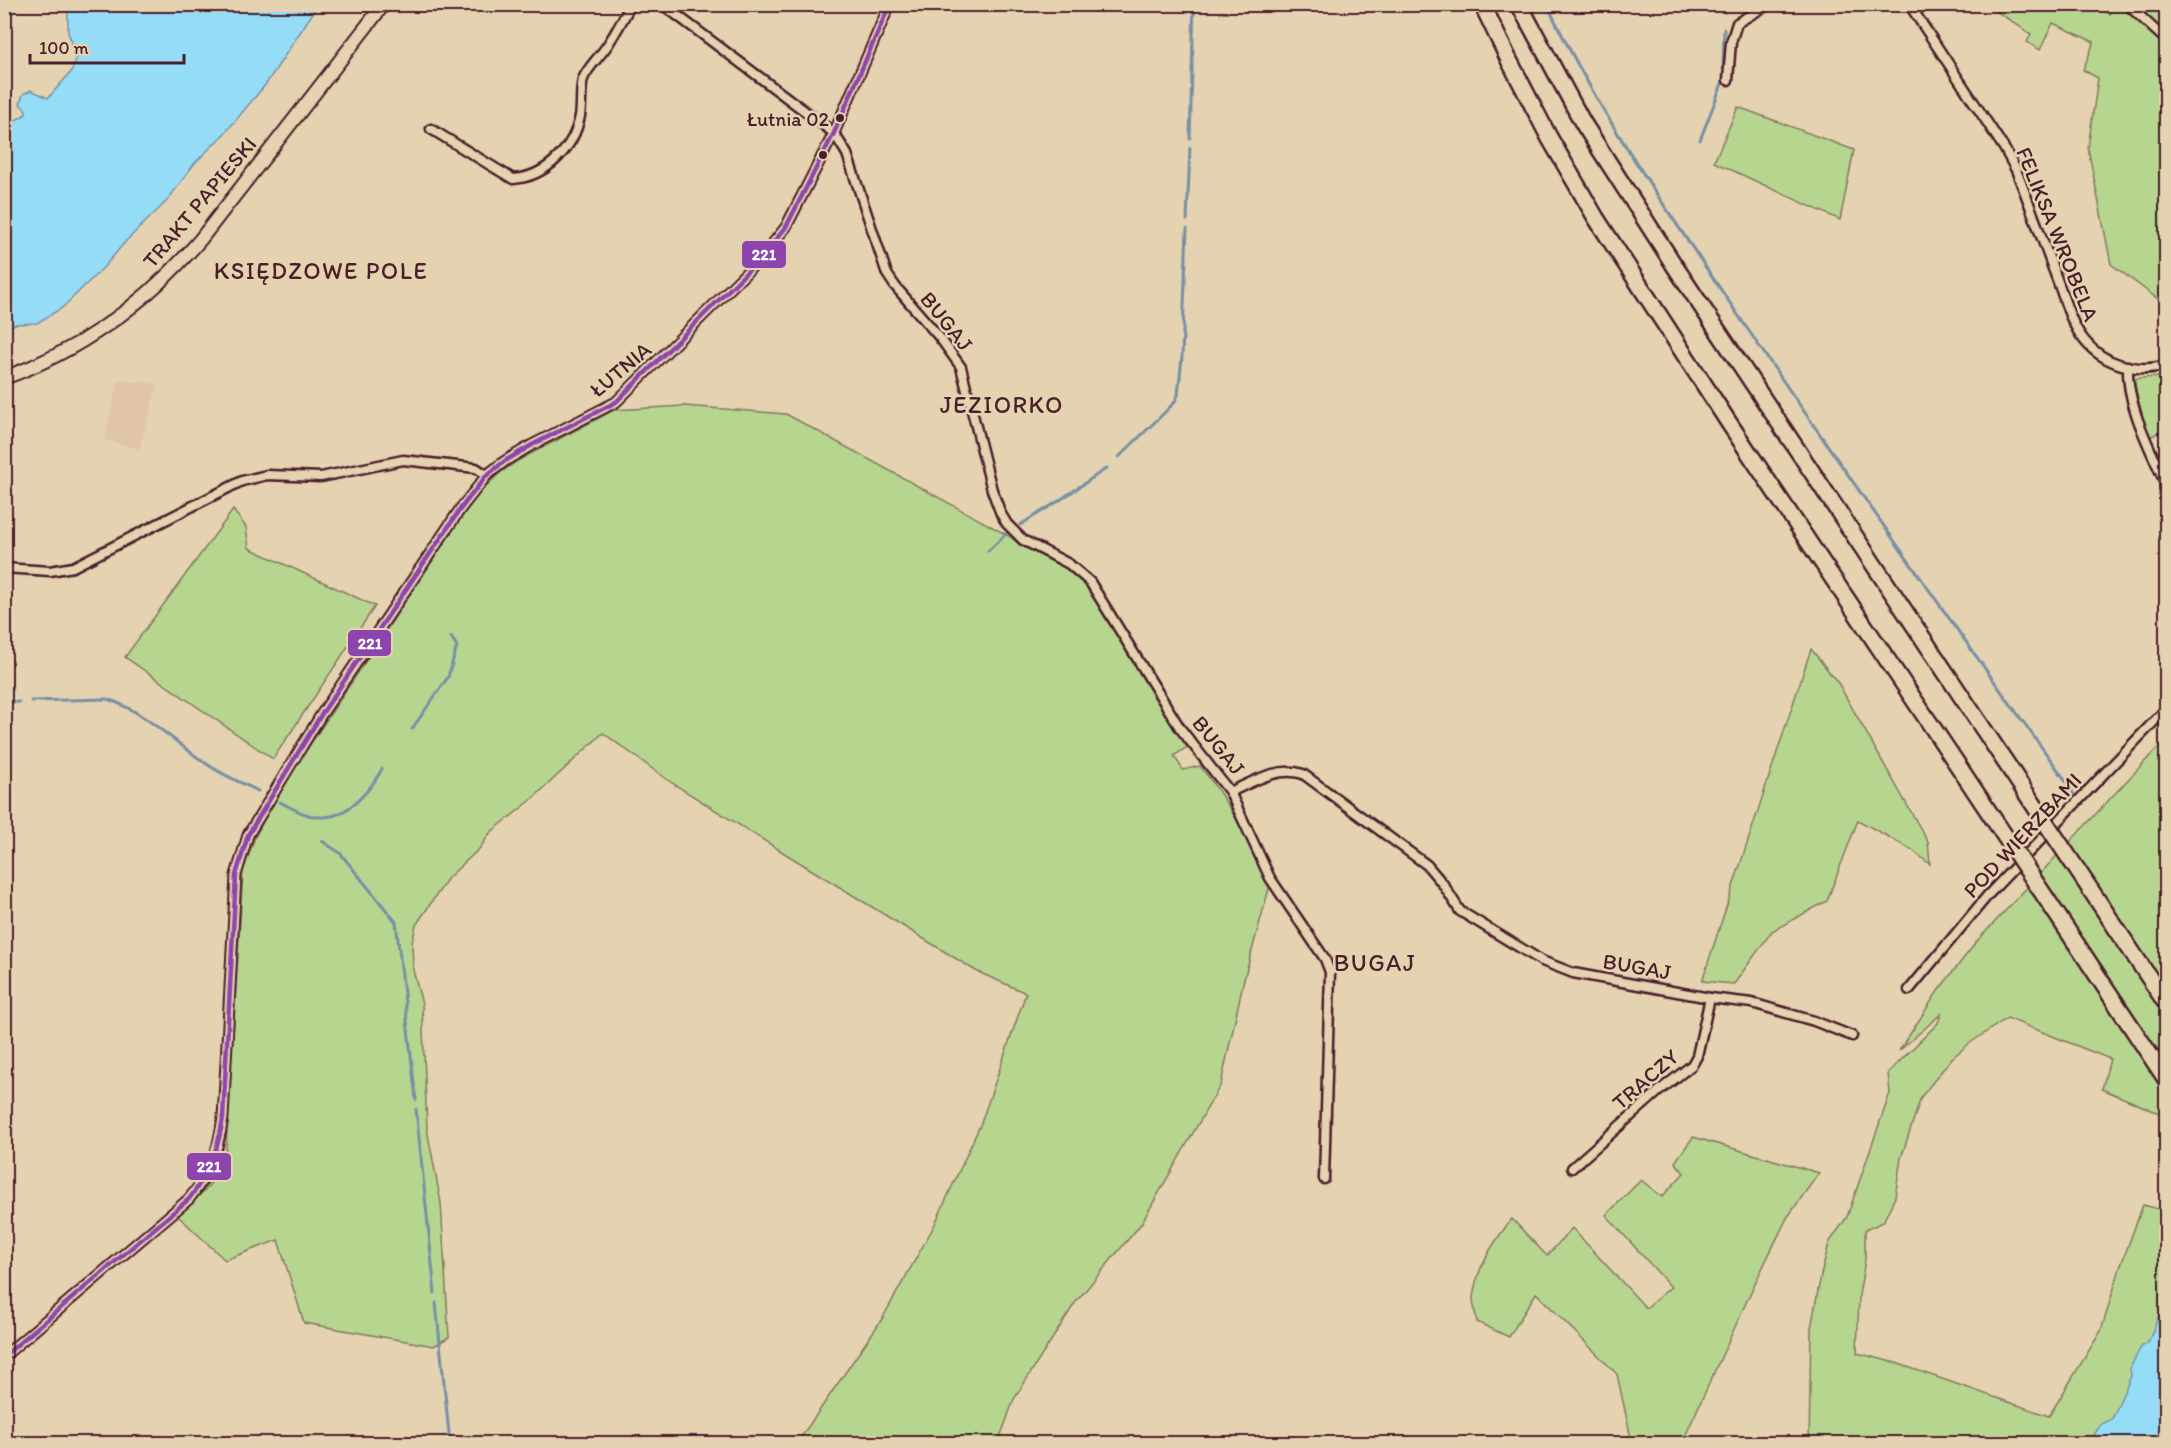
<svg xmlns="http://www.w3.org/2000/svg" width="2171" height="1448" font-family="Itim,sans-serif">
	<rect width="100%" height="100%" fill="#e5d2b0"/>
	<filter id="ink" filterUnits="userSpaceOnUse"><feTurbulence type="fractalNoise" baseFrequency=".0167" numOctaves="2"/><feDisplacementMap in="SourceGraphic" scale="12" xChannelSelector="R" yChannelSelector="G"/><feConvolveMatrix kernelMatrix="1 2 1 2 8 2 1 2 1" color-interpolation-filters="sRGB"/></filter>
	<g filter="url(#ink)">
		<polygon fill="#e0c5a6" points="118,381 158,383 139,449 105,440"/>
		<g fill="#b6d690" stroke="#807a5e" stroke-width="1.5">
			<path d="M1997 4H2092L2110 14 2112 5C2131 5 2155 32 2166 46V305L2111 264 2088 148 2098 78 2083 70 2094 42 2053 23 2040 50 2027 42 2031 34 1993 9Z"/>
			<polygon points="2137,5 2166,5 2166,35 2140,11"/>
			<polygon points="1738,107 1854,150 1840,220 1714,162"/>
			<polygon points="2166,377 2166,429 2150,437 2144,424 2134,381 2137,378"/>
			<path d="M684 406 786 414 1009 536 1020 545 1071 571 1088 586 1187 747 1174 756 1183 770 1200 766C1232 806 1248 840 1270 885L1243 983 1221 1084 1141 1224 1075 1303 1014 1399 998 1443H797L882 1319 934 1226 981 1123 1026 993 976 971 781 851 672 783 603 733 530 801 490 833 480 848 448 878 416 925 412 943 413 970 422 1004 427 1129 441 1203 449 1337 434 1346 304 1323 278 1240 225 1260 178 1216 205 1190 215 1178 226 1149 243 872 255 837 280 790 464 513 482 490 500 473 519 460 614 410Z"/>
			<polygon points="233,510 246,527 249,548 375,606 273,759 125,657"/>
			<polygon points="1811,649 1838,683 1928,842 1930,864 1912,850 1858,820 1827,901 1772,931 1734,984 1702,981"/>
			<polygon points="2166,739 2166,1116 2102,1089 2110,1059 2007,1018 1970,1043 1952,1058 1921,1097 1901,1158 1895,1197 1883,1222 1865,1230 1865,1260 1859,1295 1857,1353 1896,1363 2049,1416 2101,1331 2121,1265 2143,1205 2166,1211 2166,1299 2148,1343 2112,1419 2100,1425 2090,1443 1809,1444 1811,1328 1821,1275 1829,1243 1847,1217 1890,1093 1888,1073 1938,1023 1941,1014 1899,1051 1938,991 1978,940"/>
			<path d="M1693 1137 1819 1173 1787 1218 1755 1283 1682 1443H1632L1617 1374 1536 1293 1509 1337 1477 1322C1476 1314 1473 1305 1473 1298 1476 1268 1494 1241 1512 1219L1547 1256 1572 1228 1646 1308 1671 1287 1606 1215 1641 1180 1662 1197 1684 1173 1675 1162Z"/>
		</g>
		<g fill="#95dcf7" stroke="#7790a5" stroke-width="1.5">
			<polygon points="68,5 318,5 266,84 225,133 194,164 167,201 125,242 105,266 62,308 37,323 16,324 5,328 5,127 26,114 26,110 20,104 23,94 31,90 48,98 71,72 77,57 68,32"/>
			<polygon points="2166,1299 2166,1443 2090,1443 2100,1425 2112,1419 2131,1376 2130,1368 2141,1347 2148,1343"/>
		</g>
		<g fill="none" stroke-linecap="round" stroke-linejoin="round">
			<g stroke="#7790a5" stroke-width="3">
				<path d="M1547 4C1599 115 1670 214 1738 315 1846 474 1958 632 2071 788L2074 796 2060 813"/>
				<polyline points="1725,12 1726,4"/>
				<polyline points="1723,68 1724,29"/>
				<polyline points="1190,138 1194,4"/>
				<polyline points="1700,140 1723,81"/>
				<polyline points="1187,220 1190,148"/>
				<polyline points="1119,457 1161,416 1174,403 1178,395 1182,357 1187,229"/>
				<polyline points="1020,525 1057,502 1107,468"/>
				<polyline points="988,551 1007,533"/>
				<path d="M31 701 107 699C144 711 173 741 204 762 220 774 240 782 258 791"/>
				<polyline points="4,702 19,702"/>
				<polyline points="412,729 448,677 457,646 451,637"/>
				<path d="M280 802C293 809 309 818 325 817 349 816 371 789 382 769"/>
				<polyline points="322,841 340,853 396,922 416,1100"/>
				<polyline points="416,1109 435,1293"/>
				<polyline points="436,1303 450,1444"/>
			</g>
			<defs>
				<g id="street">
					<path d="M662 4 834 133 847 154 887 274 895 286 940 338 961 367 992 490 1001 514 1007 524 1023 540 1069 564 1090 582 1180 728 1230 792C1253 782 1277 766 1303 774L1427 865 1443 884 1460 911 1542 961 1573 973 1710 998 1752 1003 1814 1021 1852 1036"/>
					<path d="M1909 4 2004 148 2016 170C2031 207 2044 245 2058 282 2065 301 2071 324 2084 340 2103 364 2137 374 2166 365"/>
					<polyline points="2128,5 2166,40"/>
					<polyline points="1728,80 1731,42 1737,23 1769,4"/>
					<path d="M431 129 513 179C546 177 574 148 580 116 582 104 580 91 583 79 588 66 603 54 610 41 618 29 624 17 631 4"/>
					<path d="M2128 366C2126 405 2151 450 2166 485"/>
					<polyline points="4,568 50,571 73,567 242,481 267,475 321,477 403,460 476,468 487,475"/>
					<polyline points="1230,792 1270,878 1325,959 1330,972 1324,1179"/>
					<polyline points="1909,990 1988,895 2166,709"/>
					<polyline points="1572,1168 1659,1091 1692,1065 1697,1056 1710,998"/>
					<path d="M4 1356 189 1199C213 1169 217 1155 223 1118L236 875 248 835 321 715 461 508 487 475 505 461 532 445 616 402 761 258 786 227 834 133 890 4"/>
				</g>
				<path id="secondary" d="M4 378C82 350 147 302 200 240L384 4"/>
				<g id="highway">
					<polyline points="1482,4 1509,60 1549,137 1596,218 1729,423 1955,761"/>
					<polyline points="1519,4 1583,123 1676,268 1980,724"/>
				</g>
			</defs>
			<use href="#street" stroke="#4a1f2b" stroke-width="13"/>
			<use href="#secondary" stroke="#4a1f2b" stroke-width="16"/>
			<use href="#highway" stroke="#4a1f2b" stroke-width="20"/>
			<use href="#street" stroke="#e5d2b0" stroke-width="8"/>
			<use href="#secondary" stroke="#e5d2b0" stroke-width="12"/>
			<use href="#highway" stroke="#e5d2b0" stroke-width="15"/>
			<defs>
				<g id="highway-bridge">
					<polyline points="1980,724 2166,1003"/>
					<polyline points="1955,761 2166,1079"/>
				</g>
			</defs>
			<use href="#highway-bridge" stroke="#4a1f2b" stroke-width="20" stroke-linecap="butt"/>
			<use href="#highway-bridge" stroke="#e5d2b0" stroke-width="15"/>
			<defs>
				<path id="bus-1" d="M4 1356 189 1199C209 1173 218 1150 223 1118L236 875 248 835 321 715 461 508 487 475 505 461 532 445 616 402 761 258 786 227 834 133 890 4"/>
			</defs>
			<use href="#bus-1" stroke="#e5d2b0" stroke-width="9"/>
			<use href="#bus-1" stroke="#8e44ad" stroke-width="4.5"/>
		</g>
	</g>
	<g fill="#4a1f2b" stroke="#e5d2b0" stroke-width="2">
		<circle cx="840" cy="118" r="5"/>
		<circle cx="823" cy="155" r="5"/>
	</g>
	<g text-anchor="middle" stroke-width="5" stroke-linejoin="round" paint-order="stroke">
		<g font-size="20" fill="#4a1f2b" stroke="#e5d2b0" text-anchor="end">
			<text x="829" y="126">Łutnia 02</text>
		</g>
		<g font-size="22" fill="#4a1f2b" stroke="#e5d2b0">
			<text transform="translate(199 202) rotate(-50)" y="8">TRAKT PAPIESKI</text>
			<text transform="translate(2058 234) rotate(68)" y="8">FELIKSA WROBELA</text>
			<text transform="translate(947 321) rotate(51)" y="8">BUGAJ</text>
			<text transform="translate(620 369) rotate(-40)" y="8">ŁUTNIA</text>
			<text transform="translate(1219 745) rotate(51)" y="8">BUGAJ</text>
			<text transform="translate(2022 835) rotate(-47)" y="8">POD WIERZBAMI</text>
			<text transform="translate(1637 966) rotate(10)" y="8">BUGAJ</text>
			<text transform="translate(1645 1079) rotate(-41)" y="8">TRACZY</text>
		</g>
		<g font-size="24" letter-spacing="1.5" fill="#4a1f2b" stroke="#e5d2b0">
			<text x="321" y="279">KSIĘDZOWE POLE</text>
			<text x="1002" y="413">JEZIORKO</text>
			<text x="1375" y="971">BUGAJ</text>
		</g>
	</g>
	<g stroke="#e5d2b0" stroke-width="2">
		<rect x="741" y="240" width="46" height="29" rx="6" fill="#8e44ad"/>
		<rect x="347" y="629" width="45" height="28" rx="6" fill="#8e44ad"/>
		<rect x="186" y="1152" width="46" height="29" rx="6" fill="#8e44ad"/>
	</g>
	<g font-size="16" text-anchor="middle" font-weight="bold" fill="#fff">
		<text x="764" y="260">221</text>
		<text x="370" y="649">221</text>
		<text x="209" y="1172">221</text>
	</g>
	<rect width="2171" height="1448" fill="none" stroke="#e5d2b0" stroke-width="24"/>
	<rect x="12" y="12" width="2147" height="1424" fill="none" stroke="#4a1f2b" stroke-width="2" filter="url(#ink)"/>
	<path d="M30 54v9h154v-9" fill="none" stroke="#4a1f2b" stroke-width="3"/>
	<text x="39" y="54" font-size="18" fill="#4a1f2b" stroke="#e5d2b0" stroke-width="4.5" paint-order="stroke">100 m</text>
</svg>
